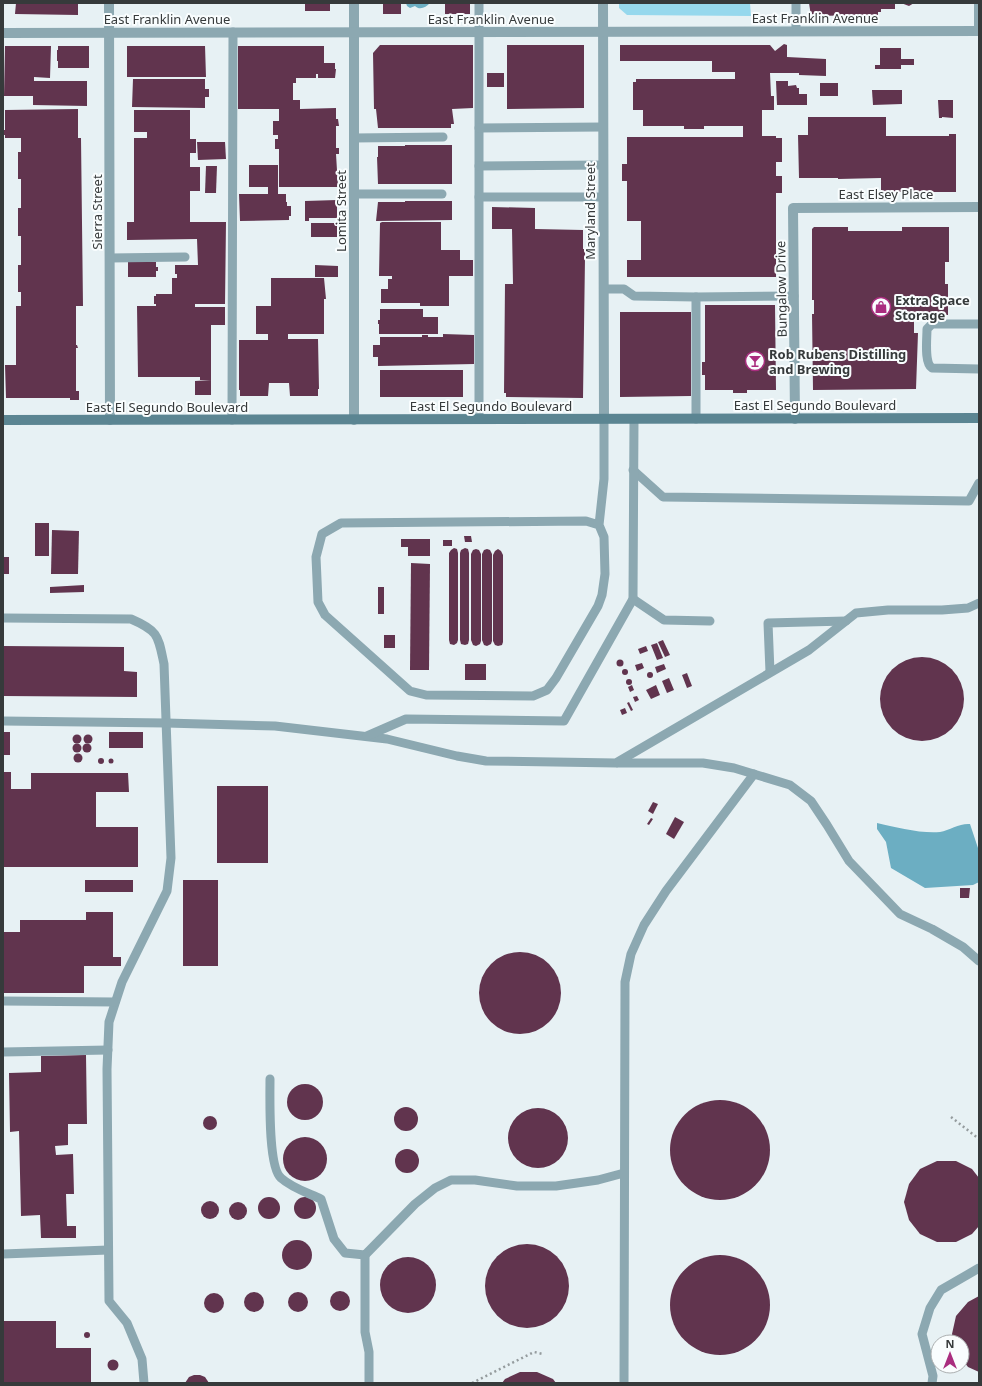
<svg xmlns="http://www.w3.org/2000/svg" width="982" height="1386" font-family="'Noto Sans',sans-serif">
	<rect width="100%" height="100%" fill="#e7f1f4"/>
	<polygon fill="#96d8ed" points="619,3 750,3 751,16 627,15 619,8"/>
	<g fill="#6caec2">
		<path d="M406 3H430C426 7 420 11 415 6L410 8 407 6Z"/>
		<path d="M877 823C895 827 922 834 940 832 950 830 960 823 970 824L979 851V882L973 885 925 888 891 868 886 842 877 829Z"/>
	</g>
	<g fill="#61344e">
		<polygon points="16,3 78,3 78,15 15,14"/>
		<rect x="305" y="3" width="25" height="8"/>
		<rect x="383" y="3" width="18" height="11"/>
		<rect x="445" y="3" width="25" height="11"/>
		<polygon points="809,3 881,3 881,12 878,12 878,15 811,16"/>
		<rect x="881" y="3" width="14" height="6"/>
		<polygon points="901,3 914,3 909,6"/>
		<polygon points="784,44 787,45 787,57 826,59 826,76 799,75 799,73 770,73 771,96 774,96 774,110 762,110 762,136 776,136 776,138 782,138 782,162 776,162 776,176 782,176 782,193 776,193 776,277 627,277 627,260 641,260 641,221 627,221 627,181 622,181 622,164 627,164 627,137 743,137 743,126 704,126 704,129 684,129 684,126 643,126 643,110 633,110 633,82 636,82 636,79 735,79 735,72 712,72 712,61 620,61 620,45 770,45 775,51"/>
		<polygon points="380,45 473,45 473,108 452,109 454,124 451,124 451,128 378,128 376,109 374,109 373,53"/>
		<polygon points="507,45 584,45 584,108 507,109"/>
		<polygon points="5,46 51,46 50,78 34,77 34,81 87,81 87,106 33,105 33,96 4,96"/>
		<polygon points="58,46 89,46 89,68 58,68 58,61 57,61 57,50 58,50"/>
		<polygon points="127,46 205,46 206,77 127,77"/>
		<polygon points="238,46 324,46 324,63 335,63 335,69 336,69 335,78 318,78 318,74 316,74 316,78 296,78 296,83 293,83 293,100 300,100 300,109 336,108 336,119 338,119 339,126 336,126 336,148 339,148 339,154 336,154 338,187 279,187 279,149 275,149 275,139 278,139 278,135 273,135 273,121 279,121 279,109 238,109"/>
		<polygon points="880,48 901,48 901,59 914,59 914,65 901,65 901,69 875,69 875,65 880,65"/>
		<rect x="487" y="73" width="17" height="14"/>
		<polygon points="133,79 205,79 205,89 209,89 209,97 205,97 205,108 132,107"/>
		<polygon points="776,81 788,81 788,86 796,85 797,88 799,88 799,94 807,94 807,105 777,105"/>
		<rect x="820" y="83" width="18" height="13"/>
		<polygon points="872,90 902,90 902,104 873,105"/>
		<polygon points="938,100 953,100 953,118 942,117 942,118 939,118"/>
		<polygon points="78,109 78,138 81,138 83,306 76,306 76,345 77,345 78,348 76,348 76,391 79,391 79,400 70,400 70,398 6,398 5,365 16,365 16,306 21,306 21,292 18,292 18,265 21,265 21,236 18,236 18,208 21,208 21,179 18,179 18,152 21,152 21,138 5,138 5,135 3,135 3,130 5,130 5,110"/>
		<polygon points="134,110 190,110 190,139 196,139 196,153 190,153 190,167 200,167 200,191 190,191 190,222 226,222 225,304 195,304 195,307 225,307 225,325 211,325 211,380 200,380 200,377 138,377 137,306 156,306 156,304 154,304 154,296 156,296 156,294 172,294 172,278 177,278 177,274 175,274 175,265 198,265 197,239 127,240 127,222 134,222 134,138 147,138 147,132 134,132"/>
		<polygon points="808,117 886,117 886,136 949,136 949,134 956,134 956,192 881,192 881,178 838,179 838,178 799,178 798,135 808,135"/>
		<polygon points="197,142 225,142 226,159 198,160"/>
		<polygon points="405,145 452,145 452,184 378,184 377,157 378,157 378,146 405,146"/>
		<polygon points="249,165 278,165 278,194 286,194 286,202 287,202 287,206 291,206 291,216 289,216 289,220 240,221 239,194 268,194 268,187 249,187"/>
		<polygon points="206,166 217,166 216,193 205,193"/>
		<polygon points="337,200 337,218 309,218 309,221 305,221 305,201"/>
		<polygon points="405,201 452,201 452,220 376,221 378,202 405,202"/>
		<polygon points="492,207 535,208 535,229 583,230 583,249 585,249 585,258 583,398 506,397 506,393 504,393 505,284 513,284 512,229 492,229"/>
		<polygon points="382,222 441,222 441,250 460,250 460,260 473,260 473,276 449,276 449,306 420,306 420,303 381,303 381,289 388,289 388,279 392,279 392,276 379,276 380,223"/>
		<rect x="311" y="223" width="26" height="14"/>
		<polygon points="814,227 848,227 848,231 902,231 902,227 949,227 949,262 945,262 945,284 948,284 948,315 914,315 914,333 918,333 916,389 813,390 812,314 814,314 814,300 812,300 812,229"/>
		<polygon points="128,262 156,262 156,267 158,267 158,271 156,271 156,277 128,277"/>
		<polygon points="315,265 338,266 338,277 315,277"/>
		<polygon points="271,278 324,278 326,299 324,299 324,334 288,334 288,339 318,339 319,389 318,389 318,396 290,396 289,383 269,383 268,396 240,396 240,390 239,390 239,340 268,340 268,334 256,334 256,306 271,306"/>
		<polygon points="705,305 775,305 776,390 747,390 747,393 733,393 733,390 705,390 705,375 702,375 702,362 705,362"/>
		<polygon points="380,309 423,309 423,317 438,317 438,334 379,334 379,324 378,324 378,320 380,320"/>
		<polygon points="620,312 691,312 691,396 620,397"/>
		<polygon points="443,334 474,335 474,364 378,366 378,357 373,357 373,345 380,345 380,337 422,337 422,335 428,335 428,337 443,337"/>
		<rect x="380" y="370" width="83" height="27"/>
		<polygon points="211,380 211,395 195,395 195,381"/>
		<rect x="35" y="523" width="14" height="33"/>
		<polygon points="52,530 79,531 78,574 51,574"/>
		<polygon points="464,536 471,536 472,542 465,542"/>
		<polygon points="401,539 430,539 430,556 408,556 408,547 401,547"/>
		<rect x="443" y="540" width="9" height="6"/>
		<polygon points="454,548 457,549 458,553 458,640 457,643 454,645 450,644 449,640 449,553 451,550"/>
		<polygon points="465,548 468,549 469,553 469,640 468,644 465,645 461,644 460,640 460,553 461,550"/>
		<polygon points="476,549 479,550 481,554 481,641 480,644 476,646 473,645 471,640 471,554 473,550"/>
		<polygon points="487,549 490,550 492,554 492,641 491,644 487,646 484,645 482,640 482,554 484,550"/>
		<polygon points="498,549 501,551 503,555 503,642 502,645 498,646 495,645 493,641 493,555 495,551"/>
		<rect x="3" y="557" width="6" height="17"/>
		<polygon points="411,563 430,564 429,670 410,670"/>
		<polygon points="84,585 84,592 50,593 50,587"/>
		<rect x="378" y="587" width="6" height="27"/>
		<rect x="384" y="635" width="11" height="13"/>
		<polygon points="663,640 670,655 665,657 658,642"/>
		<polygon points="657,643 663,658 657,660 651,645"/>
		<polygon points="3,646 124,647 124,671 137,672 137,697 3,696"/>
		<polygon points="646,646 648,651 640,654 638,649"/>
		<circle cx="922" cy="699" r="42"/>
		<circle cx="620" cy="663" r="3.5"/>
		<polygon points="642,663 644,668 637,671 635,665"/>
		<rect x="465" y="664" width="21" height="16"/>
		<polygon points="664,664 666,669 657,673 655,667"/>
		<circle cx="625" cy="672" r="3"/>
		<circle cx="650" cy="675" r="3"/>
		<polygon points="687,673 692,686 687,688 682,675"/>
		<polygon points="669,678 674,690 667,693 662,681"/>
		<circle cx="629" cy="682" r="3"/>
		<polygon points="632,685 634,690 630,692 628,687"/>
		<polygon points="656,685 660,695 651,699 646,690"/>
		<polygon points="637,696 639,700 635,702 633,697"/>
		<polygon points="629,702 633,710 631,711 627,703"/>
		<polygon points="625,708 627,713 622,715 620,710"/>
		<rect x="3" y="732" width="7" height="23"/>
		<rect x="109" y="732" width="34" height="16"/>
		<circle cx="77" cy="739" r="4.5"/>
		<circle cx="88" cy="739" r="4.5"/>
		<circle cx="87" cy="748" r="4.5"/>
		<circle cx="77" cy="748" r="4.5"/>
		<circle cx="78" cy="758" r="4.5"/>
		<circle cx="101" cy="761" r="3"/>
		<circle cx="111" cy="761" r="2.5"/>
		<polygon points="3,772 11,772 11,789 31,789 31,773 128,773 129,792 96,792 96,827 138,827 138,867 3,867"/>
		<rect x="217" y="786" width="51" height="77"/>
		<polygon points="653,802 658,804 653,814 648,811"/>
		<polygon points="675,817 684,822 674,839 666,834"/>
		<polygon points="651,818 653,819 649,825 647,824"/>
		<rect x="85" y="880" width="48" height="12"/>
		<rect x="183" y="880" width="35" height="86"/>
		<polygon points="960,888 970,888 969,898 960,898"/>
		<polygon points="86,912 113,912 113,957 121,957 121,966 84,966 84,993 3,993 3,932 20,932 20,920 86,920"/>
		<circle cx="520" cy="993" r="41"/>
		<polygon points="86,1055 87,1124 68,1124 68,1145 55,1146 56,1155 73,1154 74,1194 66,1194 67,1226 76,1226 76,1238 41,1238 40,1215 21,1216 19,1131 10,1132 9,1073 41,1072 41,1056"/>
		<circle cx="305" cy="1102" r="18"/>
		<circle cx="720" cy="1150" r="50"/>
		<circle cx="406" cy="1119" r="12"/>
		<circle cx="538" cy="1138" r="30"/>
		<circle cx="210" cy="1123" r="7"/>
		<circle cx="305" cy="1159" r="22"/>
		<circle cx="407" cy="1161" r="12"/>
		<polygon points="937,1161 956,1161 972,1169 979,1178 979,1226 972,1234 956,1242 937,1242 920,1234 909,1220 904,1202 909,1184 920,1169"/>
		<circle cx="305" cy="1208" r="11"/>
		<circle cx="269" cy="1208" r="11"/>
		<circle cx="210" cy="1210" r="9"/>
		<circle cx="238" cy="1211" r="9"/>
		<circle cx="297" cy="1255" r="15"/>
		<circle cx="527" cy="1286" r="42"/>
		<circle cx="720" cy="1305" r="50"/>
		<circle cx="408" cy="1285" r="28"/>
		<circle cx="340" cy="1301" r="10"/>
		<circle cx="298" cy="1302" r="10"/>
		<circle cx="254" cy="1302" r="10"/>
		<circle cx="214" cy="1303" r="10"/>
		<polygon points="979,1296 979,1372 968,1367 962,1359 962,1342 954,1342 952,1334 956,1316 968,1302"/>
		<polygon points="3,1321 56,1321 56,1348 91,1348 91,1383 3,1383"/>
		<circle cx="87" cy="1335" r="3"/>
		<circle cx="113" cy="1365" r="5.5"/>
		<polygon points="520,1372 537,1372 553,1379 556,1383 502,1383 505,1379"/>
		<polygon points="194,1375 200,1375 205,1377 209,1383 185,1383 189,1377"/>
	</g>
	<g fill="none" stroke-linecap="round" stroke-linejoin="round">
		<g stroke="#959c9e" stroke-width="2.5" stroke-dasharray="2 3" stroke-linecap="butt">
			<polyline points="951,1117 979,1139"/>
			<polyline points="472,1383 534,1352 543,1354"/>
		</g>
		<g stroke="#8ca8b1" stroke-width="9">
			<polyline points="479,3 479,419"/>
			<polyline points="796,31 796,3"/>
			<polyline points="479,128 603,127"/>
			<polyline points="354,138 443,137"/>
			<polyline points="479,166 603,165"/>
			<polyline points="354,194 442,194"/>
			<polyline points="479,197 603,197"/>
			<polyline points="110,258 185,257"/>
			<polyline points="604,289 624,289 634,296 696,297"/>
			<path d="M979 324H932L927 329C927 339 924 363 932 368L979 369"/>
			<polyline points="696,419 696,297 794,296"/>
			<polyline points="232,420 233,32"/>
			<polyline points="633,470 663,497 969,501 979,483"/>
			<polyline points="599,525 604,537 605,574 602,595 598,606 556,678 547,690 533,696 426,695 410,691 325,615 318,602 316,557 322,534 341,523 586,521 599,525 604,479 604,419"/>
			<polyline points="633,599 664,620 710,621"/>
			<path d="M3 618 131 619C159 631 158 636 164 664L171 858 167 891 122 982 109 1022 107 1069 109 1301 127 1323 142 1359 144 1383"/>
			<polyline points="770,672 768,623 846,621"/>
			<polyline points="3,721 166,723 275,726 387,739 457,756 486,761 616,763 809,650 856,613 888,610 942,610 968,608 979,603"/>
			<polyline points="367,736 406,719 564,721 633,599 634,419"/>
			<polyline points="618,763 703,763 734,768 790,785 811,801 827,825 849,861 900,914 932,929 963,947 979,961"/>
			<polyline points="3,1001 115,1002"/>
			<polyline points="3,1052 108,1050"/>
			<path d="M270 1079C270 1097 268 1167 281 1178 292 1188 308 1193 321 1199L334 1239 345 1253 365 1255 415 1204 435 1188 451 1180H475L517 1186H556L598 1180 624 1173"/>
			<polyline points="3,1254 108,1250"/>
			<polyline points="365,1255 365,1332 369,1352 369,1383"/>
			<polyline points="624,1383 625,982 631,954 644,925 666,891 754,774"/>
			<polyline points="932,1383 933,1376 922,1334 930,1308 941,1290 979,1268"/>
		</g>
		<g stroke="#8ca8b1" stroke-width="10">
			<polyline points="109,3 110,420"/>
			<polyline points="354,3 354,420"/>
			<polyline points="603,3 604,419"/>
			<polyline points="979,3 979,28"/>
			<polyline points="3,33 979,31"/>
			<polyline points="795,419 793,208 979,207"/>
		</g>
		<polyline stroke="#5b8592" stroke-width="10" points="3,420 979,418"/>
	</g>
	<defs>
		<symbol id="shop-ring" viewBox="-11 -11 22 22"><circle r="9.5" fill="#f9fdfe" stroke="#a92d7f" stroke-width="1.5"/><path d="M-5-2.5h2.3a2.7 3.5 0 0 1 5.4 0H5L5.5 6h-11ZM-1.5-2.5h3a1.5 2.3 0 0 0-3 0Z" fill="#a92d7f"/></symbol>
		<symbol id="bar-ring" viewBox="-11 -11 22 22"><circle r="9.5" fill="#f9fdfe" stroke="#a92d7f" stroke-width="1.5"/><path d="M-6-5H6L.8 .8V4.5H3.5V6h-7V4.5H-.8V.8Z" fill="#a92d7f"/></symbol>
	</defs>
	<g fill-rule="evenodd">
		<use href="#shop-ring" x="870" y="296" width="22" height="22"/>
		<use href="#bar-ring" x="744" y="350" width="22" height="22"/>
	</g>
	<g text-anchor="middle" stroke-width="4" stroke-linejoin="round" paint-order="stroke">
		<g font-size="13" fill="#363a3b" stroke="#f9fdfe">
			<text x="815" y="23">East Franklin Avenue</text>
			<text x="167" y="24">East Franklin Avenue</text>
			<text x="491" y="24">East Franklin Avenue</text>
			<text x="886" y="199">East Elsey Place</text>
			<text transform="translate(341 211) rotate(-90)" y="5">Lomita Street</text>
			<text transform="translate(590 211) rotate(-90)" y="5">Maryland Street</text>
			<text transform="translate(97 212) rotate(-90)" y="5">Sierra Street</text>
			<text transform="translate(781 289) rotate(-91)" y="5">Bungalow Drive</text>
			<text x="815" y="410">East El Segundo Boulevard</text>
			<text x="491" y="411">East El Segundo Boulevard</text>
			<text x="167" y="412">East El Segundo Boulevard</text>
		</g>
		<g font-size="13" font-weight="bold" fill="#363a3b" stroke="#f9fdfe" text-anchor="start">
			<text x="895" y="305">Extra Space<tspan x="895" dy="15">Storage</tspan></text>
			<text x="769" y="359">Rob Rubens Distilling<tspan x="769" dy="15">and Brewing</tspan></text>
		</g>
	</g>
	<rect width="982" height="1386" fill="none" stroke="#363a3b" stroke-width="8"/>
	<g transform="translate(950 1354)"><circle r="19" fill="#f9fdfe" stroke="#abafb0"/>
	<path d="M0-3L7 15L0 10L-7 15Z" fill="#a92d7f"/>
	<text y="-6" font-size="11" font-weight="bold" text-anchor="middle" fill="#363a3b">N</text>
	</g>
</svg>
